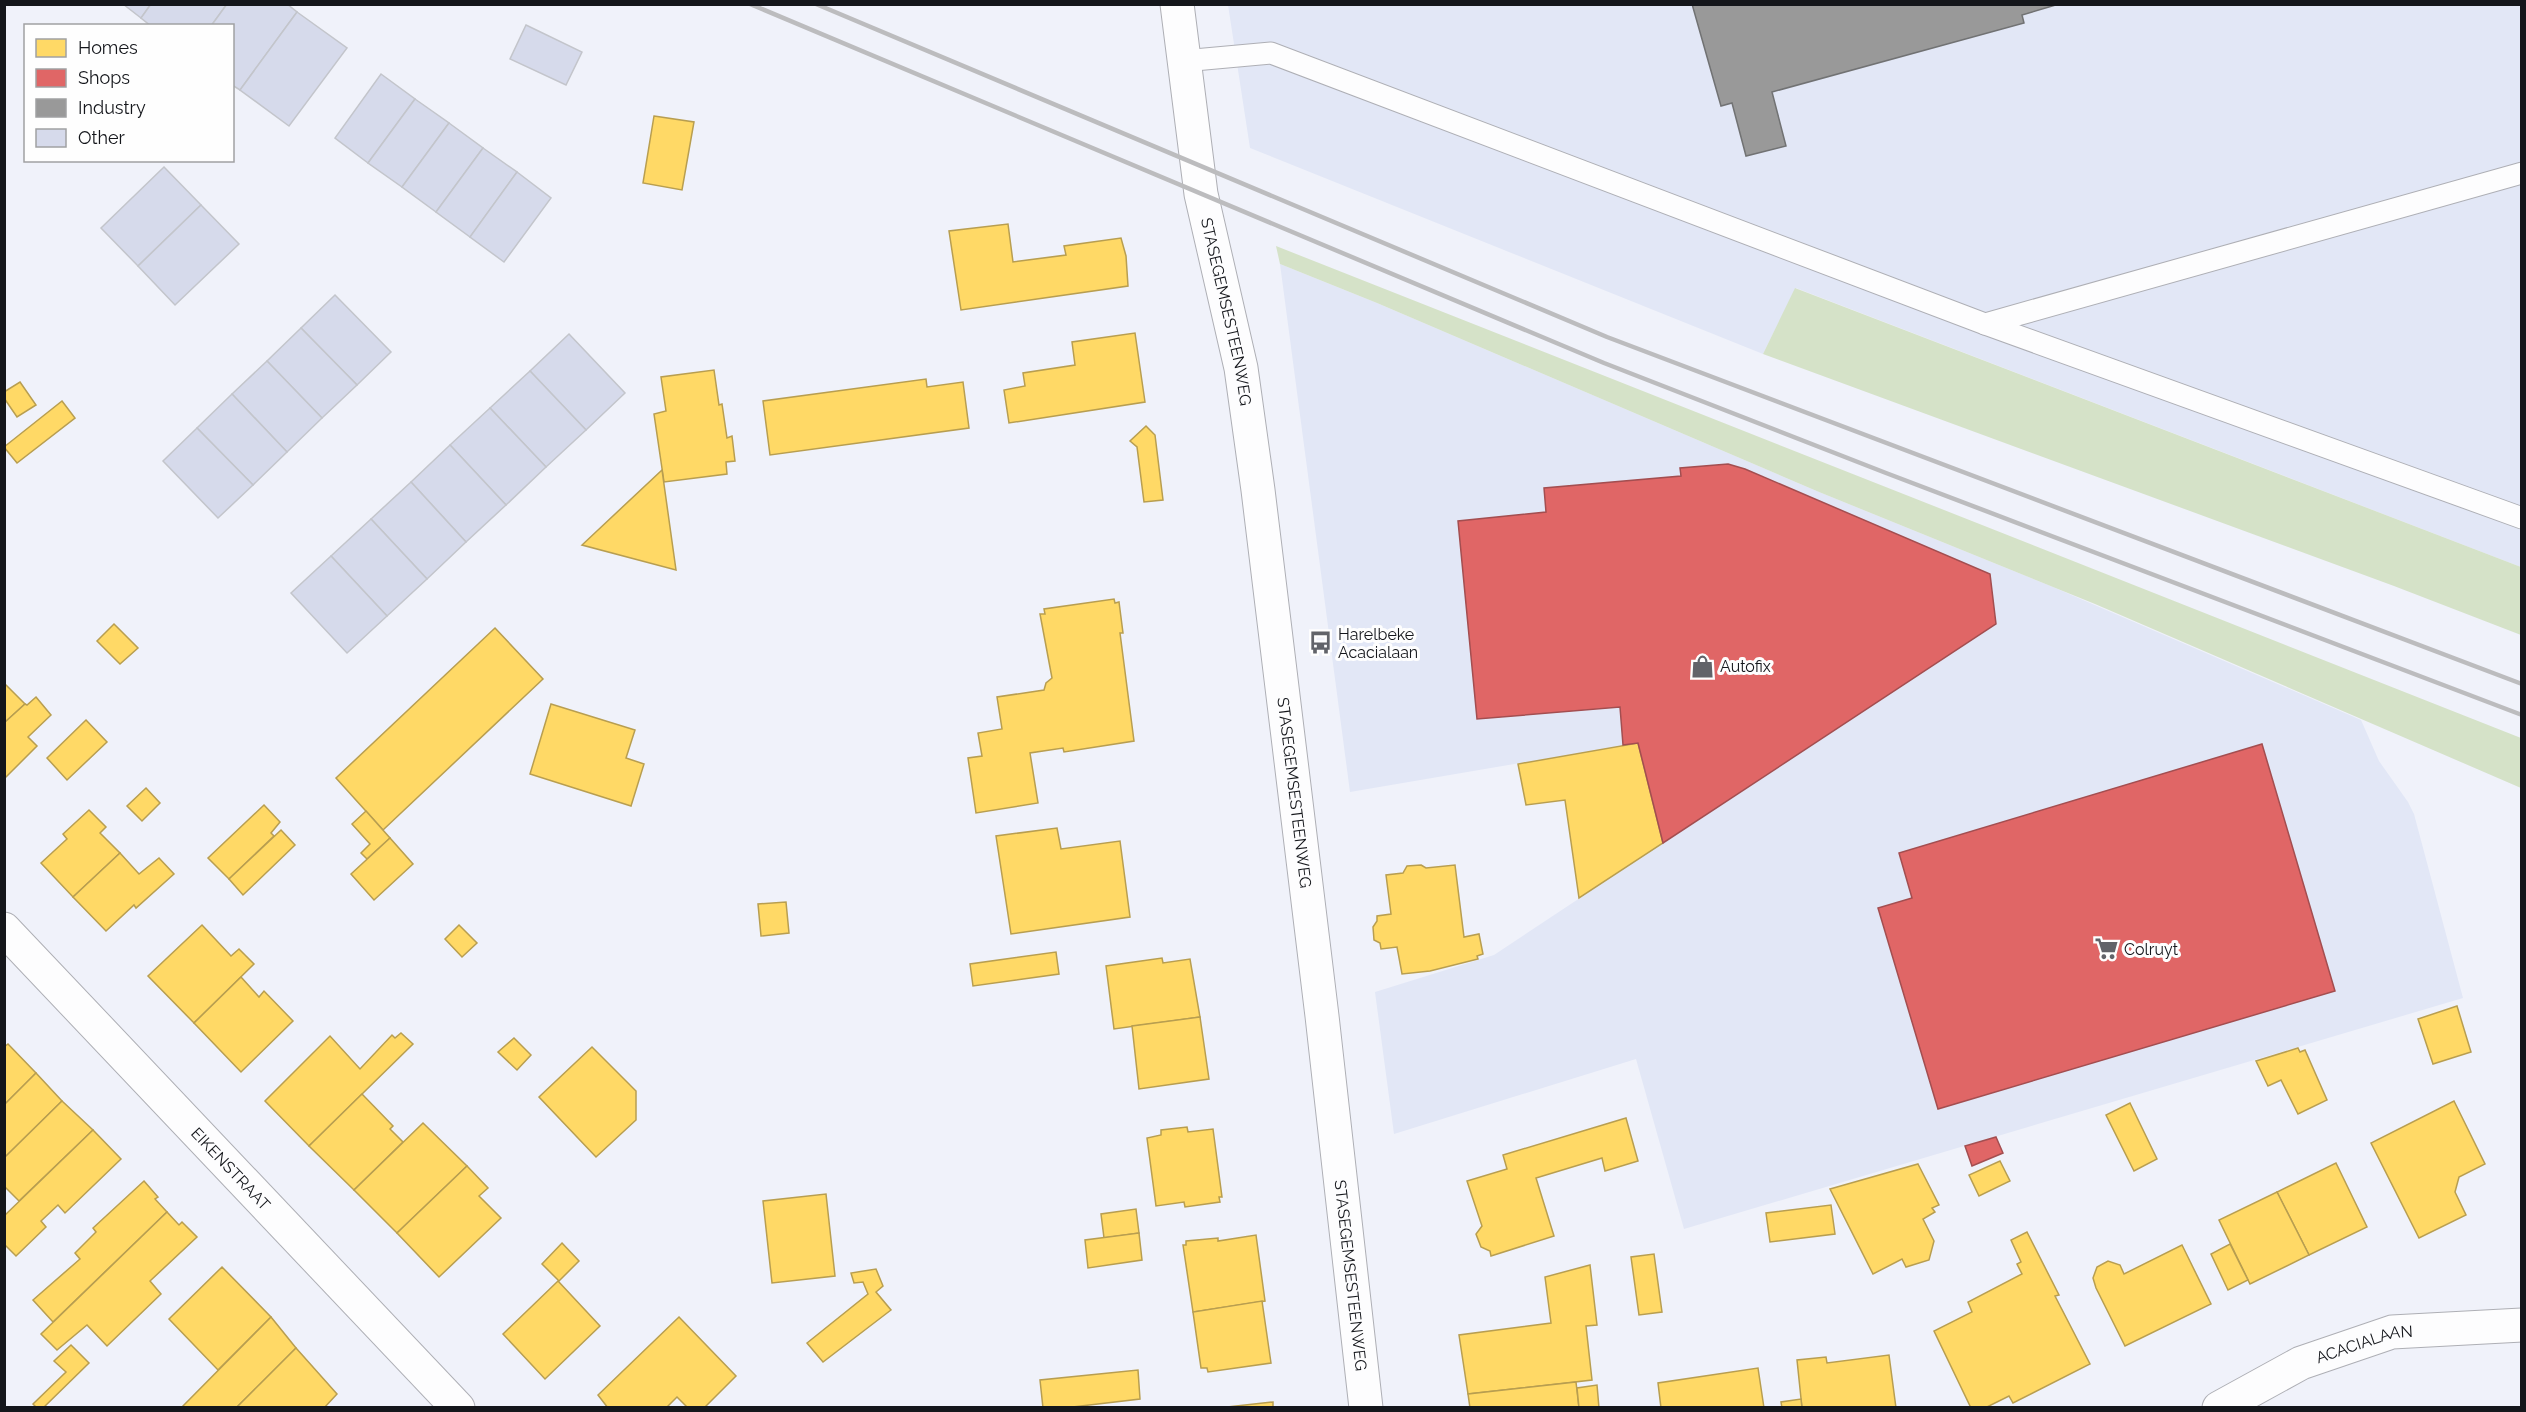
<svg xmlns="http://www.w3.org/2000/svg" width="2526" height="1412" font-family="Raleway,sans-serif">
	<rect width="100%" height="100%" fill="#f0f2fa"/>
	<g fill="#e2e7f6">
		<polygon points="1228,5 2521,5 2521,567 1796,288 1763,354 1250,148"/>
		<polygon points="1280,264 1377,303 1819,492 2053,587 2361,720 2379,761 2408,802 2414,814 2463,998 1684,1229 1636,1059 1394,1134 1375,992 1494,955 1663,843 1638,743 1350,792"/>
	</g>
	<g fill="#d5e2c8">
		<polygon points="1276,246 2521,738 2521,788 2095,604 1819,492 1377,303 1280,264"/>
		<polygon points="1795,288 2521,567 2521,635 2394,586 1763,354"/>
	</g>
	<g fill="#ffd966" stroke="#b89e50" stroke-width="1.5">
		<polygon points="654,116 694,122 682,190 643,183"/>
		<polygon points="1008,224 1013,262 1066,255 1064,246 1121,238 1126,256 1128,286 961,310 949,231"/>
		<polygon points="1135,333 1145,402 1009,423 1004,390 1025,386 1023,373 1075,365 1072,342"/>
		<polygon points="714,370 719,405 722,404 727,438 732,436 735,461 726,462 727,474 664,482 654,414 666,411 661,377"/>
		<polygon points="926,379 927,387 963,382 969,428 770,455 763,401"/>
		<polygon points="20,382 36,405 17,417 4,398 4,392"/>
		<polygon points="62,401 75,418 17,463 4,447"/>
		<polygon points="1146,426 1155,435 1163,500 1144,502 1137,447 1130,441"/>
		<polygon points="662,470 676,570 582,545"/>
		<polygon points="1114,599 1115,603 1119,602 1123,633 1120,633 1134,741 1064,752 1063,748 1030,753 1038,803 976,813 968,758 982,756 978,733 1002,729 997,697 1044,690 1046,683 1052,678 1040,614 1045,614 1044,609"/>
		<polygon points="114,624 138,648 120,664 97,641"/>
		<polygon points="495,628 543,679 383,830 336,778"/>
		<polygon points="4,683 25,704 4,723"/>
		<polygon points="36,697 51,715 28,737 37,746 4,779 4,723 25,704 27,705"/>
		<polygon points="551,704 635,730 626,758 644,764 631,806 530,774"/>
		<polygon points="86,720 107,742 67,780 47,758"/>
		<polygon points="1638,743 1663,843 1579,898 1565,800 1526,805 1518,764"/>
		<polygon points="146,788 160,803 142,821 127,806"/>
		<polygon points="264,805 280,822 271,833 274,836 229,879 208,858"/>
		<polygon points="89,810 106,827 100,833 120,853 73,897 41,863 67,839 63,834"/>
		<polygon points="366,811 390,838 367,859 361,853 370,844 352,824"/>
		<polygon points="1057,828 1061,849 1120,841 1130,917 1011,934 996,836"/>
		<polygon points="281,830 295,845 243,895 229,879"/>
		<polygon points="390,838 413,864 374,900 351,874"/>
		<polygon points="120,853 139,874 159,858 174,874 136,908 134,905 106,931 73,897"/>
		<polygon points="1421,865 1426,868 1455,865 1464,937 1479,934 1483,954 1477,956 1478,959 1430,971 1402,974 1397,947 1381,949 1380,943 1374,940 1373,927 1377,921 1377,916 1391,914 1386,875 1403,873 1407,866"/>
		<polygon points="786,902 789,933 761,936 758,904"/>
		<polygon points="202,925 231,956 239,949 254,964 194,1023 148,976"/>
		<polygon points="459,925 477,943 462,957 445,939"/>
		<polygon points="1056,952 1059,974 973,986 970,964"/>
		<polygon points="1162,958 1163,963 1190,959 1200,1017 1114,1029 1106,966"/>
		<polygon points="241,977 259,997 264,991 293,1021 241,1072 194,1023"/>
		<polygon points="2457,1006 2471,1052 2433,1064 2418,1019"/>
		<polygon points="1200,1017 1209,1079 1139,1089 1132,1026"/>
		<polygon points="401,1033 413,1044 309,1146 265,1101 330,1036 360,1069 392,1035 395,1038"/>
		<polygon points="514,1038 531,1055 517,1070 498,1052"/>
		<polygon points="8,1044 36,1073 4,1105 4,1047"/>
		<polygon points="592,1047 636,1091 636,1120 596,1157 539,1097"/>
		<polygon points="2298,1048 2300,1052 2305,1050 2327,1100 2298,1114 2281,1080 2268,1086 2256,1061"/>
		<polygon points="36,1073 62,1101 4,1158 4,1105"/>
		<polygon points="362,1094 393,1126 390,1129 403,1142 354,1190 309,1146"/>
		<polygon points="62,1101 93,1130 19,1201 4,1186 4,1158"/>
		<polygon points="2454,1101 2485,1164 2459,1177 2455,1192 2466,1215 2419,1238 2371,1143"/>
		<polygon points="2130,1103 2157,1159 2134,1171 2106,1115"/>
		<polygon points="1626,1118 1638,1161 1605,1171 1602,1158 1536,1178 1554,1236 1491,1256 1490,1251 1481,1247 1476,1234 1482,1226 1467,1181 1507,1169 1503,1155"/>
		<polygon points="423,1123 467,1166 397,1233 354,1190"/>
		<polygon points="1187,1127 1188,1132 1213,1129 1222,1197 1219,1197 1220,1202 1185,1207 1184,1202 1156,1206 1147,1138 1161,1135 1161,1130"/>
		<polygon points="93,1130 121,1159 65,1213 58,1205 41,1221 46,1227 16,1256 4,1244 4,1216"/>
		<polygon points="2000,1161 2010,1181 1979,1196 1969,1175"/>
		<polygon points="2336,1163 2367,1227 2309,1255 2277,1192"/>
		<polygon points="1918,1164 1939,1205 1932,1208 1935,1212 1923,1219 1934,1241 1929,1260 1906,1267 1902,1259 1873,1274 1830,1189"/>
		<polygon points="467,1166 488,1188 479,1196 501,1218 439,1277 397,1233"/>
		<polygon points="144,1181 158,1197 155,1199 167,1212 53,1322 33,1300 80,1259 75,1253 96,1232 93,1228"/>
		<polygon points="2277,1192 2309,1255 2250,1284 2219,1220"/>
		<polygon points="826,1194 835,1276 772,1283 763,1201"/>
		<polygon points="1831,1205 1835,1234 1770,1242 1766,1213"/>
		<polygon points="1136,1209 1139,1233 1104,1238 1101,1214"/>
		<polygon points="167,1212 179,1225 182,1222 197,1237 150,1281 161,1294 107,1346 87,1325 57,1350 41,1334"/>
		<polygon points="2027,1232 2059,1295 2055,1296 2090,1364 2013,1403 2009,1396 1985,1408 1971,1408 1934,1331 1972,1312 1968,1302 2022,1274 2017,1264 2021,1262 2011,1240"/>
		<polygon points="1139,1233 1142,1260 1088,1268 1085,1240"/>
		<polygon points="1256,1235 1265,1301 1193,1312 1183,1245 1186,1245 1186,1241 1218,1238 1218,1241"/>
		<polygon points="562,1243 579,1261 559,1281 542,1264"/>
		<polygon points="2230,1244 2248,1280 2228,1290 2211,1254"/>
		<polygon points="2182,1245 2211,1304 2125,1346 2096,1288 2093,1278 2097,1267 2108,1261 2120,1265 2124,1274"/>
		<polygon points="1654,1254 1662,1312 1639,1315 1631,1257"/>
		<polygon points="1590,1265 1597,1325 1586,1326 1592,1380 1468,1394 1459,1335 1551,1323 1545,1277"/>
		<polygon points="222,1267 271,1317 218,1370 169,1319"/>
		<polygon points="876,1269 883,1286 876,1292 891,1310 823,1362 807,1343 868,1294 863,1282 854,1283 851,1273"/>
		<polygon points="558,1281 600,1326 545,1379 503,1334"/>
		<polygon points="1262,1301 1271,1363 1208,1372 1207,1368 1201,1368 1193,1312"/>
		<polygon points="271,1317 296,1348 236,1408 181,1408"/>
		<polygon points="679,1317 736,1376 704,1408 688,1408 677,1397 666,1408 608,1408 598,1395"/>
		<polygon points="71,1345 89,1363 43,1408 37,1408 33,1404 66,1372 54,1361"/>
		<polygon points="296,1348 337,1394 324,1408 236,1408"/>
		<polygon points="1889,1355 1896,1408 1802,1408 1797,1360 1826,1357 1827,1363"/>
		<polygon points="1758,1368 1764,1408 1661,1408 1658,1383"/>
		<polygon points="1138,1370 1140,1399 1064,1408 1043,1408 1040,1380"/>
		<polygon points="1576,1382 1579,1408 1470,1408 1468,1394"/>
		<polygon points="1597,1385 1599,1408 1579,1408 1577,1388"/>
		<polygon points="1801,1399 1802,1408 1782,1408 1781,1402"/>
		<polygon points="1273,1402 1273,1408 1218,1408"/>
	</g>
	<g fill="#e06666" stroke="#a34e50" stroke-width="1.5">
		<polygon points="1728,464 1745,469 1990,574 1996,624 1663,843 1638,743 1623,745 1620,707 1477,719 1458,521 1546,512 1544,488 1681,476 1680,468"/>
		<polygon points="2262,744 2335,991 1938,1109 1878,908 1912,898 1899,853"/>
		<polygon points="1996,1137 2003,1153 1972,1166 1965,1146"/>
	</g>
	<polygon fill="#999" stroke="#717273" stroke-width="1.5" points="1692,4 2059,4 2022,15 2024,23 1772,92 1786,146 1746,156 1732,103 1721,106"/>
	<g fill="#d6daeb" stroke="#c3c5cb" stroke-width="1.5">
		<polygon points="123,4 151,4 141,18"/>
		<polygon points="151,4 227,4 211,26 151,26 141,18"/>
		<polygon points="227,4 287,4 297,12 240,90 232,85 232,26 211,26"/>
		<polygon points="297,12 347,48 289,126 240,90"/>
		<polygon points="526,25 582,52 566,85 510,59"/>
		<polygon points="381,74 415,99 368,163 335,138"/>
		<polygon points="415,99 449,123 402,187 368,163"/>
		<polygon points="449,123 483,148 436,212 402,187"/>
		<polygon points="483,148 517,172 470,237 436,212"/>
		<polygon points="164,167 201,205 138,266 101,228"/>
		<polygon points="517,172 551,198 504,262 470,237"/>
		<polygon points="201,205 239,244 175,305 138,266"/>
		<polygon points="335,295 391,352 357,385 301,328"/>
		<polygon points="301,328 357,385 322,418 267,361"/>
		<polygon points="569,334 625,393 586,430 530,371"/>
		<polygon points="267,361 322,418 287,452 232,394"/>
		<polygon points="530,371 586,430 546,467 490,408"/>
		<polygon points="232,394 287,452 253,485 197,428"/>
		<polygon points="490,408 546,467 506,505 450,445"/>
		<polygon points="197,428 253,485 218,518 163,461"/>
		<polygon points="450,445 506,505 466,542 411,482"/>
		<polygon points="411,482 466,542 427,579 371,519"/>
		<polygon points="371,519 427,579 387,616 331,556"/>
		<polygon points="331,556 387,616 347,653 291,593"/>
	</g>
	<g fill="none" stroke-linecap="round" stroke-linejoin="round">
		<defs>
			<g id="lane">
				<polyline points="1183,61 1271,53 1985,324 2522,518"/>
				<polyline points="1985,324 2522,173"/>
			</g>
			<g id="street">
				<path id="s1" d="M4 929 458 1408"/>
				<path id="s2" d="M2219 1408 2301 1363 2392 1332 2522 1325"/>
			</g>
			<g id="secondary">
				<path id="s3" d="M1177 4 1201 194 1241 368 1258 490 1322 1016 1366 1408"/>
			</g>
		</defs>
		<use href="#lane" stroke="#aeafb5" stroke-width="23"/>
		<use href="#street" stroke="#aeafb5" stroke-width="35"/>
		<use href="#secondary" stroke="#aeafb5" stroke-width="35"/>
		<use href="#lane" stroke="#fdfdfe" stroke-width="21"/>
		<use href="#street" stroke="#fdfdfe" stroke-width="33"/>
		<use href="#secondary" stroke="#fdfdfe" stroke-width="33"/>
		<g stroke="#bcbcbe" stroke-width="4.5">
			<polyline points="750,4 1604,363 1886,473 2522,715"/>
			<polyline points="816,4 1607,337 2522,684"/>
		</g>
	</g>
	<defs>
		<symbol id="bus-bare" viewBox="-9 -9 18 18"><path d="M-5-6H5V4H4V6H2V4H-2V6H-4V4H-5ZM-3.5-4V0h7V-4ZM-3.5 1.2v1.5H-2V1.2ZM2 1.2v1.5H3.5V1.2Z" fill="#616369" stroke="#fefefe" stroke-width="2.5" paint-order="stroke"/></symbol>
		<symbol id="shop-bare" viewBox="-9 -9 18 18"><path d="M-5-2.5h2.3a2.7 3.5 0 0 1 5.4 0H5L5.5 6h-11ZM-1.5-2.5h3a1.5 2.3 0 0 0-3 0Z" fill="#616369" stroke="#fefefe" stroke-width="2.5" paint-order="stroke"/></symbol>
		<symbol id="supermarket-bare" viewBox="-9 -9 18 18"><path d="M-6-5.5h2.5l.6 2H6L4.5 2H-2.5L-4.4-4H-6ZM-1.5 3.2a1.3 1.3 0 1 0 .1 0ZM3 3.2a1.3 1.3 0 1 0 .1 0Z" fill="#616369" stroke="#fefefe" stroke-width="2.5" paint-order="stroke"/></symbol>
	</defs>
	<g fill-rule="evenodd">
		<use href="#bus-bare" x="1304" y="626" width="33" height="33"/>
		<use href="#shop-bare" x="1686" y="650" width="33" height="33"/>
		<use href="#supermarket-bare" x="2090" y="932" width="33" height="33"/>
	</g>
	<g text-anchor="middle" stroke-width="6" stroke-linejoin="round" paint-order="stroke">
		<g font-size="16" fill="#14161b" stroke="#fefefe">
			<text dy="6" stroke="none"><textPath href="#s3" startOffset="312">STASEGEMSESTEENWEG</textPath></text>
			<text dy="6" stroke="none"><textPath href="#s3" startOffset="798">STASEGEMSESTEENWEG</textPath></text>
			<text dy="6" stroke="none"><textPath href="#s1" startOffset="330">EIKENSTRAAT</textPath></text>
			<text dy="6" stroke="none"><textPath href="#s3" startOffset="1284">STASEGEMSESTEENWEG</textPath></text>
			<text dy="6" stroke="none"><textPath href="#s2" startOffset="160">ACACIALAAN</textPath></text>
		</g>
		<g font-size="16" fill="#14161b" stroke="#fefefe" text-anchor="start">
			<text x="1338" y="640">Harelbeke<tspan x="1338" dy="18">Acacialaan</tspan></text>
			<text x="1720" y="672">Autofix</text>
			<text x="2124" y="955">Colruyt</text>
		</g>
	</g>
	<rect width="2526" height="1412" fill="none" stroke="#14161b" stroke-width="12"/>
	<rect x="24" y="24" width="210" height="138" fill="#fefefe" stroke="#a0a1a3" stroke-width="1.5"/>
	<rect x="36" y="39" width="30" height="18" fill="#ffd966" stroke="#a0a1a3" stroke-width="1.5"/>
	<text x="78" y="54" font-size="18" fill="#14161b">Homes</text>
	<rect x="36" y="69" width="30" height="18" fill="#e06666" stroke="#a0a1a3" stroke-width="1.5"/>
	<text x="78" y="84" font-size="18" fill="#14161b">Shops</text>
	<rect x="36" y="99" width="30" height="18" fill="#999999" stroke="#a0a1a3" stroke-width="1.5"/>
	<text x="78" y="114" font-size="18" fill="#14161b">Industry</text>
	<rect x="36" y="129" width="30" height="18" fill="#d6daeb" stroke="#a0a1a3" stroke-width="1.5"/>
	<text x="78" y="144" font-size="18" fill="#14161b">Other</text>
</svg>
